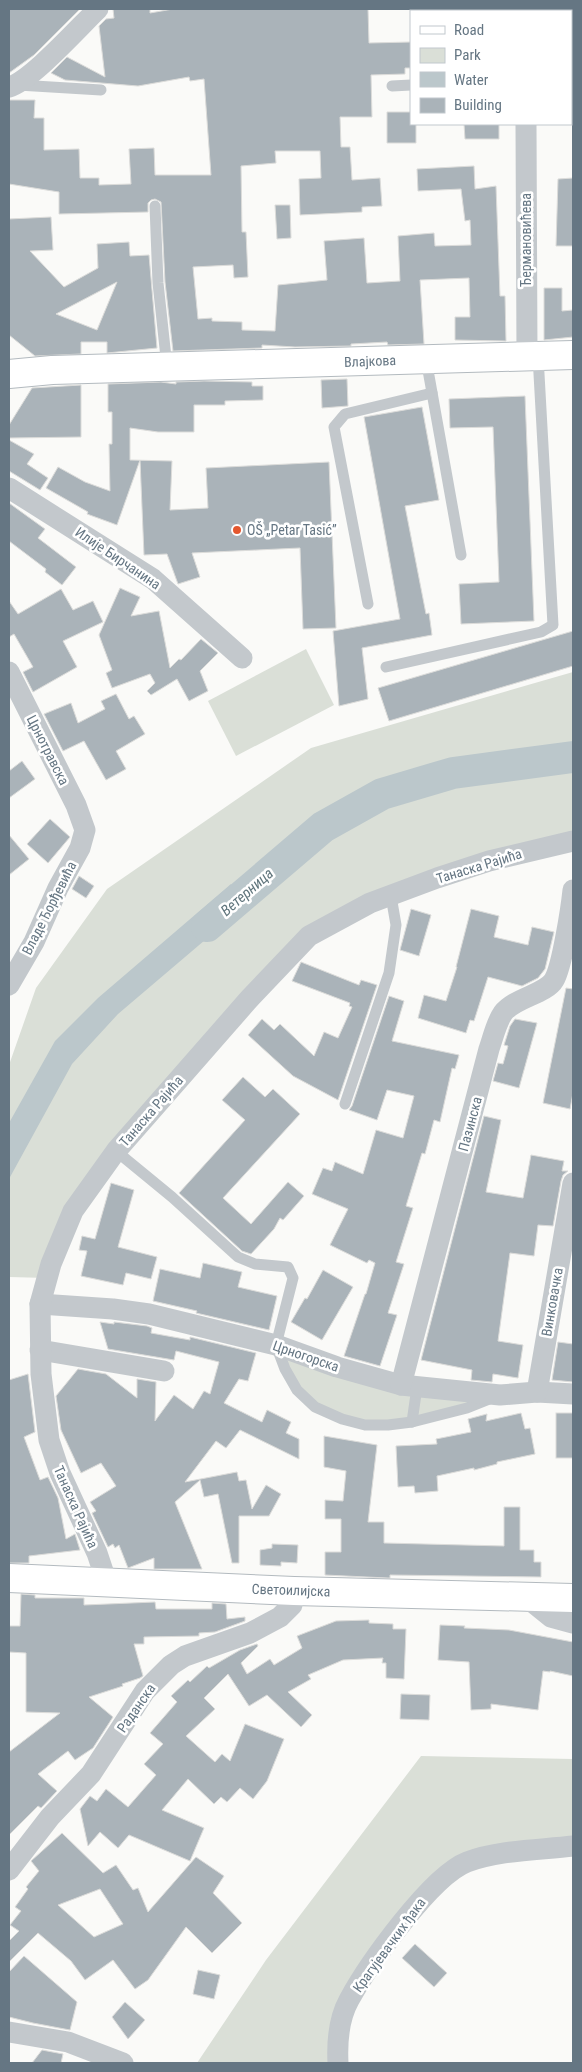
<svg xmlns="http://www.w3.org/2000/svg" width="582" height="2072" font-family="'Roboto Condensed',sans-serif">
	<rect width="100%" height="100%" fill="#fafaf8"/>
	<g fill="#dadfd7">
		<polygon points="306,649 334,705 236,756 208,701"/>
		<polygon points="573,672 573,841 530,850 309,936 116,1151 47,1278 9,1277 9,1065 36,988 107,889 311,748"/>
		<polygon points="276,1345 337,1367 500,1395 412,1422 342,1419 297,1390"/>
		<polygon points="421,1756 573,1759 573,1846 467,1862 348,2001 338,2063 197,2063 266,1960"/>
	</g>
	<polygon fill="#bbc7cb" points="231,884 245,906 118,1014 72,1064 9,1179 9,1123 55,1041 98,998"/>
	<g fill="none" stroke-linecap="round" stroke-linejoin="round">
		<polyline stroke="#bbc7cb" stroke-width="32" points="207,926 323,827 382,794 453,773 573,757"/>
	</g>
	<g fill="#aab3b9" stroke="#dcdcda" fill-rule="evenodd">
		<polygon points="9,9 80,9 34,55 9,73"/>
		<polygon points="113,9 150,9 150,13 173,9 368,9 369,43 411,42 411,68 405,68 405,74 371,75 372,117 340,117 341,147 350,147 352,180 380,178 382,206 362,207 362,212 300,215 299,179 321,178 320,151 275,151 276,163 241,166 242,232 246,232 248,277 234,278 233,265 193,267 198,319 212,318 212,321 242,322 242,330 275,331 278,285 327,280 324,241 364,238 367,283 400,281 398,236 434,233 435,246 471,245 470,220 465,221 461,189 418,191 417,169 474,166 475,189 496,186 500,296 505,296 506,341 455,340 455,317 470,317 469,278 420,280 424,344 388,345 387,342 351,344 351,346 295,347 262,345 262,348 173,351 165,282 161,202 155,199 151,200 148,203 148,212 59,214 59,192 9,184 9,100 35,100 34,118 44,118 44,150 79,149 80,178 99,178 99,185 131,184 129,149 154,148 155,175 211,175 204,79 190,81 189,77 138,86 65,80 51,73 67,57 105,77 99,26 106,19 114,18"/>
		<polygon points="387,112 411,112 411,124 416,124 416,143 387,143"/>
		<polygon points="464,124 499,124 499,139 465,139"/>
		<polygon points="573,178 573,246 556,246 558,179"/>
		<polygon points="275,205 290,205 291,238 277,239"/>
		<path d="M51 217 53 250 30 251 64 287 98 268 97 244 129 242 130 256 149 255 157 348 107 353V342H81V354L35 356 9 335V219ZM117 282 97 330 56 314Z"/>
		<polygon points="544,288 562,288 562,311 573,310 573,337 544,340"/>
		<polygon points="347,379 348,406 322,408 321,380"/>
		<polygon points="204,381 252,382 252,386 263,386 263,400 225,401 225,405 194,405 194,432 158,432 130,428 130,460 172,461 170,510 208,508 206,468 329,462 336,628 303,629 300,548 192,553 200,577 178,584 167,554 144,555 140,460 117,525 87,514 88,512 46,488 58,467 85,482 110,491 109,444 112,444 112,412 108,412 108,384 161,382 176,384 176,382"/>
		<polygon points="81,385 81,437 9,438 9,425 32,388"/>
		<polygon points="525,396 534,621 461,624 459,584 499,582 493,427 450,428 449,399"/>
		<polygon points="422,407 439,500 405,506 426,614 429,613 432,635 362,648 368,699 339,706 333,631 400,619 364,417"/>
		<polygon points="9,440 34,454 27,464 48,478 40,490 9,471"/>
		<polygon points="9,503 45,529 38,538 76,567 62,585 45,572 46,569 9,541"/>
		<polygon points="120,588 140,597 131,616 159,611 170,668 179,659 181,660 201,639 218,653 200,671 208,691 189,701 177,679 151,695 147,691 155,683 150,674 112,688 106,673 112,670 99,635"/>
		<polygon points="61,589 73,610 93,601 103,622 63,641 77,667 33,692 23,672 33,667 14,634 9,637 9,601 18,614"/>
		<polygon points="573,631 573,666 389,721 378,688"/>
		<polygon points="116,694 129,719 134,716 145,734 116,751 126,769 106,780 84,741 63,751 44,714 71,703 78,723 105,709 101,701"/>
		<polygon points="22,761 35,779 9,798 9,771"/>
		<polygon points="50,819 70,837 48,863 27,844"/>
		<polygon points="9,835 29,859 9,875"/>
		<polygon points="79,876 94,886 86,898 72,889"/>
		<polygon points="411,909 431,915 419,956 400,950"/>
		<polygon points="471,909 499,916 494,937 528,945 532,927 554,932 545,969 538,978 522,986 488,977 474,1021 470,1020 466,1033 418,1018 424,995 446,1001 457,967 456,967"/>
		<polygon points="301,962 359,985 361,980 377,985 338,1100 293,1076 248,1035 262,1019 274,1030 280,1024 314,1056 324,1032 338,1038 352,1007 349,1006 350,1003 292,981"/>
		<polygon points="566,988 573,989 573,1093 570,1109 543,1103"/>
		<polygon points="389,996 404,1001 392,1041 459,1055 455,1069 452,1068 440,1122 434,1120 425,1154 422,1153 406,1206 413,1208 396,1262 404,1264 388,1313 397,1315 380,1366 344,1356 365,1294 366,1294 375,1263 369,1260 367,1263 330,1245 348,1209 312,1194 323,1168 332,1171 335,1162 363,1174 376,1130 403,1138 414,1096 387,1090 377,1120 349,1110 352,1106"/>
		<polygon points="515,1019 537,1023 519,1088 493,1081 498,1063 503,1064 508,1046 504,1045 510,1026"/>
		<polygon points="243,1077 265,1097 273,1089 300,1114 223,1198 251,1224 288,1182 304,1196 283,1220 280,1218 274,1229 251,1254 242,1251 179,1193 245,1120 222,1100"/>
		<polygon points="484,1116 501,1120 486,1192 523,1198 531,1155 564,1161 562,1171 568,1171 563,1175 561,1181 553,1226 538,1225 534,1256 510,1253 498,1341 523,1345 518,1378 493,1374 492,1382 471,1380 472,1370 421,1360"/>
		<polygon points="111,1183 134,1190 118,1247 157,1257 151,1279 126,1273 123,1285 81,1276 87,1251 79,1250 82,1236 95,1239"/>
		<polygon points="203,1263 242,1272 238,1287 277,1296 269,1330 196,1313 197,1311 153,1301 160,1269 200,1278"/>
		<polygon points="323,1270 353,1287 322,1340 291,1322 305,1298 307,1299"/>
		<polygon points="100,1322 114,1324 114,1322 147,1326 152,1328 151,1333 190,1340 190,1337 256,1353 248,1381 239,1379 224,1403 262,1422 267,1410 291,1422 286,1433 299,1439 299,1459 240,1430 226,1448 216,1441 185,1482 237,1472 239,1481 246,1480 252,1509 266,1485 281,1494 269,1516 239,1516 239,1563 232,1563 218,1494 204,1497 200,1480 175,1502 202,1569 154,1569 154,1558 128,1568 119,1545 115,1548 113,1544 108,1547 92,1513 96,1511 90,1502 116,1486 101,1463 81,1473 61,1430 56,1396 78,1369 106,1374 137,1398 137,1379 156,1382 155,1421 174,1395 193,1409 204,1391 210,1394 219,1362 176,1351 174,1360 108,1349"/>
		<polygon points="558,1342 573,1344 573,1382 552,1380"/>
		<polygon points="28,1374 35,1432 24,1437 40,1480 48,1477 58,1498 66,1539 75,1534 80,1550 29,1556 29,1563 9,1563 9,1380"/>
		<polygon points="521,1413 525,1429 530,1428 535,1454 497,1462 497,1464 474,1470 474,1468 437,1476 438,1491 415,1493 414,1486 398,1487 396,1446 437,1444 436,1439 471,1432 468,1419 487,1414 486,1421"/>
		<rect x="556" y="1413" width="17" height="45"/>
		<polygon points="324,1436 377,1445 368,1522 384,1522 384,1543 504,1546 504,1507 520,1507 520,1550 534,1550 534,1562 541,1562 541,1577 390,1575 390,1578 388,1578 325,1575 325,1552 341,1552 341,1519 325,1519 325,1500 343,1501 346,1471 324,1467"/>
		<polygon points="272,1544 298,1545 297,1563 281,1562 281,1566 260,1565 260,1550 272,1548"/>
		<polygon points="21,1594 35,1595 35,1598 84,1598 84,1605 155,1602 156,1609 212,1609 212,1603 226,1604 227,1619 245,1617 245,1621 215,1632 199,1633 199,1636 144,1637 144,1644 134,1644 143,1676 140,1678 122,1684 123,1686 89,1697 113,1717 93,1748 75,1760 68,1751 38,1774 57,1791 41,1808 38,1806 9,1835 9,1752 60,1713 26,1712 26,1653 9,1652 9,1626 20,1626"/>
		<polygon points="369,1620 369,1623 393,1624 393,1629 406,1629 404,1679 386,1678 386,1663 382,1663 383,1658 343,1660 308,1675 311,1679 288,1692 312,1715 301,1727 267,1695 249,1706 228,1674 204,1698 215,1709 186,1736 215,1762 222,1754 230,1761 245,1724 284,1739 267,1781 253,1799 240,1788 227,1802 221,1797 214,1804 188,1779 162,1810 204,1828 190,1861 129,1835 118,1848 100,1832 88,1846 80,1809 90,1796 97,1801 106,1789 128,1807 156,1775 144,1764 163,1744 150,1733 177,1702 171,1696 188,1680 190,1682 207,1666 209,1668 240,1650 257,1644 258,1646 241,1663 247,1674 270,1659 274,1665 302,1648 297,1636 336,1621"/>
		<polygon points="440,1625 465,1626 464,1628 509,1630 573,1642 573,1676 550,1671 550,1672 543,1671 538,1710 491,1704 491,1709 471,1710 469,1662 438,1660"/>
		<polygon points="401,1694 430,1695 429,1720 400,1719"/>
		<path d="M62 1833 103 1873 116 1865 133 1890 138 1888 148 1912 196 1857 224 1876 213 1893 242 1923 212 1953 186 1927 148 1980 135 1989 113 1960 85 1980 71 1961 38 1933 9 1962V1941L19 1931 10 1925 21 1911 15 1907 28 1889 26 1887 39 1871 31 1861ZM100 1889 123 1924 94 1937 58 1905Z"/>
		<polygon points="415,1944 447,1973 434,1987 402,1958"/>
		<polygon points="24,1956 77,2002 70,2030 33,2023 9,2017 9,1972"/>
		<polygon points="198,1970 220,1975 214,1999 193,1994"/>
		<polygon points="125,2002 145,2020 128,2039 112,2017"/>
		<polygon points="42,2050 63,2054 61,2063 32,2063"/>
	</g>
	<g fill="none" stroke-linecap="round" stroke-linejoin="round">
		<defs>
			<g id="secondary">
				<polyline points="9,374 52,370 573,355"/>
				<polyline points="9,1578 294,1591 573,1598"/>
			</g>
		</defs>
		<use href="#secondary" stroke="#b3babf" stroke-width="30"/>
		<g stroke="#c3c8cc" stroke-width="11">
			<polyline points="18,85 101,90"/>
			<polyline points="392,86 411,85"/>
			<polyline points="155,206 158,283 167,367"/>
			<polyline points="426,359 461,555"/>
			<polyline points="368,604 334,427 345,414 432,393"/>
			<polyline points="386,667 541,632 553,625 538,356"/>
			<polyline points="345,1104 389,973 396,925 391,896"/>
			<polyline points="116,1151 172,1197 238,1257 255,1264 288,1267 293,1278 276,1345 285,1369 297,1390 315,1407 342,1419 365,1425 388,1425 412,1422 467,1408 492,1398"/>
			<polyline points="412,1422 417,1387"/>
		</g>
		<g stroke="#c3c8cc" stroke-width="21">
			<polyline points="526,11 526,9"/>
			<polyline points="571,83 573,83"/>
			<path d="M9 87C31 81 79 27 98 9"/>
			<polyline points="526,124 527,356"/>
			<polyline points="9,488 153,579 242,658"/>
			<polyline points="9,672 76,805 85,830 80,848 58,888 34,942 9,985"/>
			<polyline points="40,1304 113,1309 149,1314 276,1345 337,1367 401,1385 500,1395 537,1392 573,1394"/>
			<polyline points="40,1350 164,1371"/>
			<path d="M401 1385 489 1049C493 1038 496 1023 503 1013 514 998 546 994 554 980 562 967 571 909 573 890"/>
			<polyline points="537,1392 573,1183"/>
			<polyline points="107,1583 97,1553 60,1473 49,1440 41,1374 40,1304 51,1264 73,1211 116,1151 250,998 309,936 370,903 437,878 489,861 573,841"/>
			<polyline points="525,1596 551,1617 573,1623"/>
			<polyline points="9,1870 50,1817 91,1774 145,1691 171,1665 185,1656 250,1633 280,1617 292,1605 294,1591"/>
			<polyline points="9,2032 68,2042 123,2063"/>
			<path d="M338 2063C337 2043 339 2018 349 2000 368 1965 431 1876 467 1862 498 1850 540 1850 573 1846"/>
		</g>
		<use href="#secondary" stroke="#fff" stroke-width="28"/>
	</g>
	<circle fill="#e4572e" stroke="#fff" stroke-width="2" cx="237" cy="530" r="5"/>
	<g text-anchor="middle" stroke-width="5" stroke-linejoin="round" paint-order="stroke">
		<g font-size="14" fill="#657683" stroke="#fff">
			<text transform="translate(526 240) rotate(-90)" y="5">Ђермановићева</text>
			<text transform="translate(370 361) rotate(-2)" y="5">Влајкова</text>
			<text transform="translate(118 558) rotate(34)" y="5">Илије Бирчанина</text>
			<text transform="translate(48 750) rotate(63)" y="5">Црнотравска</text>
			<text transform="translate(479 866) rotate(-17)" y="5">Танаска Рајића</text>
			<text transform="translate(49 908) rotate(-63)" y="5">Владе Ђорђевића</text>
			<text transform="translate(151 1111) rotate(-49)" y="5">Танаска Рајића</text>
			<text transform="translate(470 1124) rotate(-75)" y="5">Пазинска</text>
			<text transform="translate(552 1302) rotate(-80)" y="5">Винковачка</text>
			<text transform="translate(306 1356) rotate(19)" y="5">Црногорска</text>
			<text transform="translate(76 1507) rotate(66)" y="5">Танаска Рајића</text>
			<text transform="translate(291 1590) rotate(2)" y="5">Светоилијска</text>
			<text transform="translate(136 1708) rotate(-55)" y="5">Раданска</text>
			<text transform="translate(389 1945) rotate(-54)" y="5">Крагујевачких ђака</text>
		</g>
		<g font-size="14" fill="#657683" stroke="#fff" text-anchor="start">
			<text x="247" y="535">OŠ „Petar Tasić”</text>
		</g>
		<g font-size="15" font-style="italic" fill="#60757c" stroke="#fff">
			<text transform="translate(247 892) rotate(-41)" y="5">Ветерница</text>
		</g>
	</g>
	<rect width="582" height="2072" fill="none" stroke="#657683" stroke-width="20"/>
	<rect x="410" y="10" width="162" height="115" fill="#ffffff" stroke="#c1c8cd"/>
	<rect x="420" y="26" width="25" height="8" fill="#ffffff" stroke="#c1c8cd"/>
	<text x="454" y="35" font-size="15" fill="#657683">Road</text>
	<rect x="420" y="48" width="25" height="15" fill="#dadfd7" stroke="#c1c8cd"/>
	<text x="454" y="60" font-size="15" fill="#657683">Park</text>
	<rect x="420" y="72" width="25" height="15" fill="#bbc7cb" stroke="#c1c8cd"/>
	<text x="454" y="85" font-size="15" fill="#657683">Water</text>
	<rect x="420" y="98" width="25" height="15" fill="#aab3b9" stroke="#c1c8cd"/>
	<text x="454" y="110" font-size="15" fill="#657683">Building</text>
</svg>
